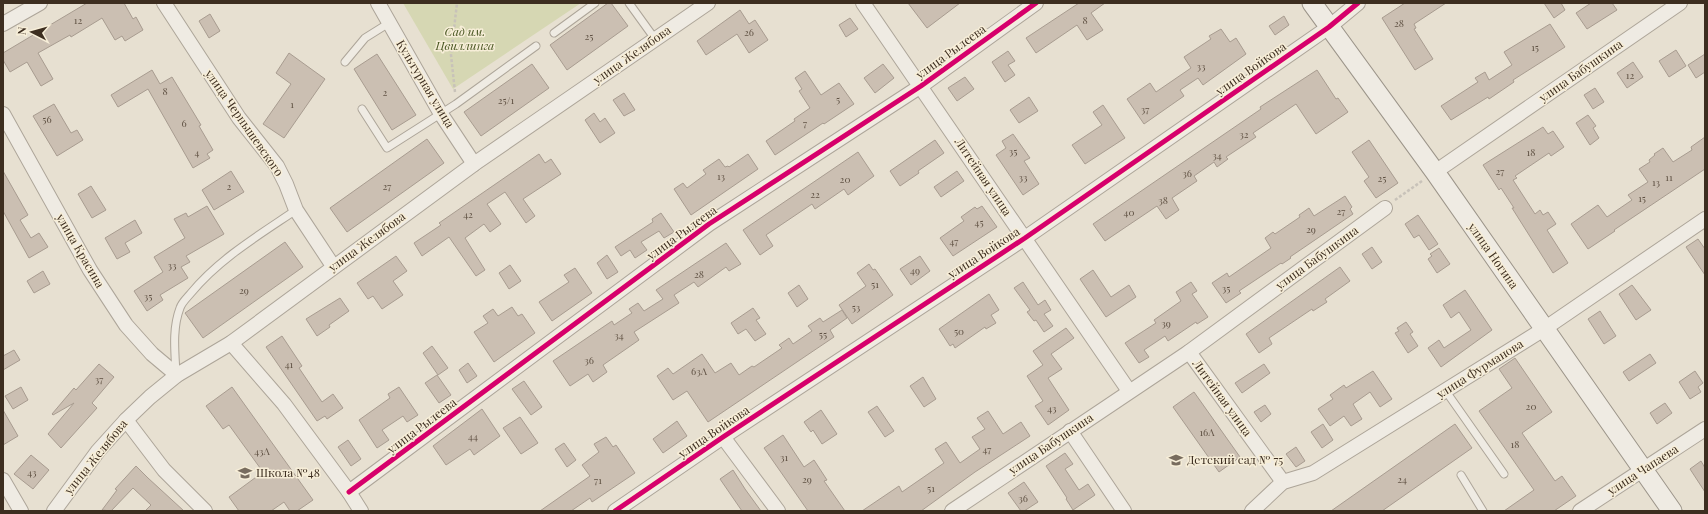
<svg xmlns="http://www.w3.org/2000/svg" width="1708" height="514" font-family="'Playfair Display',serif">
	<rect width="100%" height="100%" fill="#e7e0d1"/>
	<polygon fill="#d6d7b3" points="403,3 581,3 453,89"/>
	<g fill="#cbbfb2" stroke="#a89c90">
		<polygon points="87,3 124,3 133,19 136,17 143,30 125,41 122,36 115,40 102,18 71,37 70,35 38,53 53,79 41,86 27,62 10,72 3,60 3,53"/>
		<polygon points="608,3 611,3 628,26 567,70 550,45"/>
		<polygon points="908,3 960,3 927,28"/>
		<polygon points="1079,3 1105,3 1091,13 1103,30 1087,40 1077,25 1036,53 1026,38"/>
		<polygon points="1405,3 1446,3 1414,24 1416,28 1414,29 1433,59 1415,70 1382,18"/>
		<polygon points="1544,3 1561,3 1565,10 1554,18"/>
		<polygon points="1591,3 1612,3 1617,10 1587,29 1576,13"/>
		<polygon points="740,10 749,24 755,20 768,40 749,53 737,34 706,55 697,41"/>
		<polygon points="210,14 220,31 209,38 199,21"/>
		<polygon points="1284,16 1289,25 1275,35 1269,26"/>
		<polygon points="850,18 858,29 846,37 839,25"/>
		<polygon points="1550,24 1565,47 1513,80 1514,82 1489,99 1488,97 1451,120 1441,106 1478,82 1475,78 1485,72 1489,80 1512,65 1504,52"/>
		<polygon points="1221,29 1230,42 1236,38 1246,54 1203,85 1198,78 1180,90 1184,96 1144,124 1127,99 1150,83 1156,92 1191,68 1184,57 1211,39 1209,36"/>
		<polygon points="1676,50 1686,66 1669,77 1659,61"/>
		<polygon points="1008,51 1015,61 1008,65 1015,75 1005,82 992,62"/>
		<polygon points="289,53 325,79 284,138 263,124 291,84 276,73"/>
		<polygon points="377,54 416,115 392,130 354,69"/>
		<polygon points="1705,54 1705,72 1696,78 1688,65"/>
		<polygon points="1633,62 1643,77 1627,88 1617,73"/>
		<polygon points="532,64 549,88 481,136 464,112"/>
		<polygon points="883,64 894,78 875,93 864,78"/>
		<polygon points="152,70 160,84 172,77 201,125 199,126 213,150 207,154 210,158 193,168 148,89 118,107 111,95"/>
		<polygon points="1317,70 1336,99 1338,98 1348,112 1316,134 1296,104 1253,133 1256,137 1226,157 1228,159 1217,167 1214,162 1194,176 1197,181 1172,198 1179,210 1166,219 1157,206 1105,241 1093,224 1261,109 1260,107"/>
		<polygon points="805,71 821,95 839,83 854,104 824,124 823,123 775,155 766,141 795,121 794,119 810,108 799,91 802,89 795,78"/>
		<polygon points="965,77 974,89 957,101 948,88"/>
		<polygon points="1595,88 1604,102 1593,109 1584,95"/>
		<polygon points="624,93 635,110 624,116 613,100"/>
		<polygon points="1029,97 1038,111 1019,123 1010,110"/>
		<polygon points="54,104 71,133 77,130 83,140 57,156 33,116"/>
		<polygon points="1103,105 1125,138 1085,164 1072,145 1102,125 1093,112"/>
		<polygon points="594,113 600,122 605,118 615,133 600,143 585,120"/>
		<polygon points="1588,115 1596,126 1593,128 1599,138 1590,145 1576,123"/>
		<polygon points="1543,127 1548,134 1553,131 1564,147 1551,156 1549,153 1515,176 1517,178 1513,180 1535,214 1540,210 1543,215 1548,212 1556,224 1547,230 1568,263 1553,273 1512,208 1514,208 1501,188 1499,190 1483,165"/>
		<polygon points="1013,134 1030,158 1024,161 1039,184 1023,195 996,155 1006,148 1002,141"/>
		<polygon points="1705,137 1705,169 1614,230 1615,231 1588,249 1571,224 1598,205 1607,217 1632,200 1628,195 1648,182 1639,169 1650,162 1649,160 1655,155 1654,154 1663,148 1673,162 1692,150 1691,147"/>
		<polygon points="427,139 444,163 347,232 330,208"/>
		<polygon points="935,140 944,153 918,171 919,173 900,186 890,171"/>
		<polygon points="1369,140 1398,183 1376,198 1364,181 1369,177 1352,152"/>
		<polygon points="858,152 874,176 848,195 844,189 815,209 812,204 766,235 773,246 760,255 743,230"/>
		<polygon points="539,154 545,163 551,159 561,174 523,199 535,216 526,223 505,192 487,204 501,224 490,232 484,224 465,238 485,270 476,276 449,237 422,256 414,243 441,225 439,223"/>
		<polygon points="748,154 758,169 691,215 674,189 683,183 687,188 706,174 703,170 719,159 725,167 728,166 729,167"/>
		<polygon points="3,171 28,215 20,220 31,238 39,233 48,247 29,258 3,211"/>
		<polygon points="231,171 244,192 214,210 202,190"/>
		<polygon points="957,171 964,181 941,197 934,187"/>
		<polygon points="91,186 106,210 92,218 78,194"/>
		<polygon points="1345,196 1352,207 1350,209 1353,214 1290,257 1291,258 1282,264 1281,263 1239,291 1241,293 1226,303 1212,283 1227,273 1229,277 1271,248 1265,238 1273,232 1275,234 1300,217 1299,215 1309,208 1314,216"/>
		<polygon points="207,206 224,234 186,256 190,262 181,267 188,278 160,295 163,300 147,311 134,291 163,272 154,257 185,238 174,219 186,213 188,217"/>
		<polygon points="982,206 997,227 953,256 940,238 964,221 961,217 975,207 977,209"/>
		<polygon points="661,213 674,232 664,238 659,231 641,242 647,250 635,258 630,250 621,256 615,247 653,222 652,219"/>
		<polygon points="1418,215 1438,244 1429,250 1419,235 1414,238 1405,224"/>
		<polygon points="135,220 142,233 125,243 130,252 117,259 105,238"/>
		<polygon points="1698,239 1705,249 1705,275 1686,247"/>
		<polygon points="285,242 303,267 203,338 185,313"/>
		<polygon points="726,243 741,264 729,271 726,267 698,287 694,282 674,295 679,303 634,332 639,340 603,365 607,372 593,382 588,374 570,386 553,361 612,321 614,325 632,313 629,309 638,303 644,311 663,299 656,290"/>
		<polygon points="1372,247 1382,262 1372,269 1362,254"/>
		<polygon points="1439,248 1450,264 1437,273 1428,259 1432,256 1430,254"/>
		<polygon points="607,255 618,272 607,279 597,263"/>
		<polygon points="396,256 407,271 393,281 403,295 382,309 373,296 368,299 357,283"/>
		<polygon points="920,256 930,271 911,285 900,269"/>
		<polygon points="869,264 873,270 875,269 893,295 852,324 839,305 866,286 857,273"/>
		<polygon points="510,265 521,281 509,289 499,273"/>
		<polygon points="1340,267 1350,281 1325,299 1327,302 1313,311 1312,309 1269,338 1272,344 1259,353 1246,334"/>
		<polygon points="575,268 592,293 552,321 539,302 569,282 564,275"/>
		<polygon points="1093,270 1111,297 1129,285 1136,297 1106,317 1080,279"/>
		<polygon points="43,271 50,284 34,293 27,281"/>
		<polygon points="1023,282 1038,305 1045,300 1051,310 1044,314 1053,326 1044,332 1036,320 1034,321 1027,312 1030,310 1014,288"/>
		<polygon points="1191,282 1197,291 1192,294 1208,317 1197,324 1196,322 1168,341 1165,336 1144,350 1149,357 1139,363 1125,343 1156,323 1154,320 1181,301 1176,292"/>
		<polygon points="799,285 808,299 797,307 788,293"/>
		<polygon points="1632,285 1651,310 1636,320 1619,294"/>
		<polygon points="1465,290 1492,330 1441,367 1428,348 1439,340 1444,348 1471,330 1459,312 1451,318 1443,305"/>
		<polygon points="989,294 999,310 991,315 996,323 986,329 985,327 955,348 953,344 950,346 939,329"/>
		<polygon points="340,298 349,311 329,325 330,327 317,336 306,319"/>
		<polygon points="512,307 518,316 522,314 535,333 494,362 474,332 488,323 483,316 493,309 498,316"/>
		<polygon points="753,308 760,318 756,320 766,334 755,341 746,329 738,334 731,323"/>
		<polygon points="842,310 847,318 830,330 834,337 708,422 687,391 673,400 657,376 668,368 673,374 702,354 715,373 731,363 739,375 752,366 754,367 782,348 779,345 789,338 793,344 812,331 808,326 820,318 823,322"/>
		<polygon points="1600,311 1616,336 1604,344 1588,319"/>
		<polygon points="1406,322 1413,332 1410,334 1418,346 1408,353 1395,333 1399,331 1397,328"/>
		<polygon points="1066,328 1074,338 1051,354 1062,369 1048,378 1069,410 1048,425 1035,406 1043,401 1027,376 1043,365 1033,351"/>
		<polygon points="282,336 302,366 299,368 322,402 333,394 343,408 327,419 325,416 317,421 266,347"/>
		<polygon points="432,346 448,368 438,375 423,353"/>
		<polygon points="14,350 20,360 3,370 3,356"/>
		<polygon points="1650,354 1656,363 1629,381 1623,372"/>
		<polygon points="1515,358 1552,412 1522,433 1555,481 1562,476 1576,496 1554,511 1504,511 1534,490 1479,411 1512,388 1499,369"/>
		<polygon points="468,363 477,376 467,383 459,370"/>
		<polygon points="99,364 114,377 92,403 97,408 61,448 48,434 74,403 53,415 52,414 74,388 76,390"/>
		<polygon points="1264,364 1270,373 1242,393 1235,383"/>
		<polygon points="1373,371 1392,399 1380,407 1370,392 1353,404 1362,419 1351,426 1344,416 1330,426 1318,409 1333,399 1330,395 1344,385 1346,388"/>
		<polygon points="1695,371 1703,383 1698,387 1701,392 1690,399 1679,382"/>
		<polygon points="437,375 451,395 439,403 425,383"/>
		<polygon points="923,377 936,399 924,407 910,386"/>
		<polygon points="524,381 542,407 531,415 512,389"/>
		<polygon points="21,387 28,400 13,409 5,396"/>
		<polygon points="232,387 313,500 297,511 290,511 284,502 271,511 239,511 229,497 263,472 229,425 223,429 206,406"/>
		<polygon points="399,387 418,415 407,422 403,416 382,430 389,440 377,448 359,420 390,398 388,394"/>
		<polygon points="1194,392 1240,457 1219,472 1173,407"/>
		<polygon points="1665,403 1672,413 1657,424 1650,413"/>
		<polygon points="1265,405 1271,414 1261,422 1254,412"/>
		<polygon points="877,406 894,431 885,437 868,412"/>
		<polygon points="482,409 500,436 474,455 470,449 446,465 433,446"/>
		<polygon points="3,410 18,436 3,445"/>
		<polygon points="821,410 837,434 822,444 813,430 811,432 804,422"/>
		<polygon points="988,411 1003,434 1021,422 1030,436 975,472 921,511 862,511 899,486 902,492 944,463 935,449 946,442 960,463 980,449 972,437 985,429 977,418"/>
		<polygon points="520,417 538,443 521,454 503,428"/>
		<polygon points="677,421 687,436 663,453 653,439"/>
		<polygon points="1323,424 1333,440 1322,448 1311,432"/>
		<polygon points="1455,424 1472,448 1382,511 1331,511"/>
		<polygon points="783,435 804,467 814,460 827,480 824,481 845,511 808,511 764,448"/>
		<polygon points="606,437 613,447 616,445 635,473 592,502 590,498 571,511 540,511 590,476 582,465 599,452 594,444"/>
		<polygon points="348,440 361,459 351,466 338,447"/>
		<polygon points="564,443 576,460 567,467 555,449"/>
		<polygon points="1296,447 1305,461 1296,467 1286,454"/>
		<polygon points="1065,453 1073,464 1065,469 1079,490 1088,484 1095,495 1073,510 1066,499 1067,498 1046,466"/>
		<polygon points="31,455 49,470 33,489 14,474"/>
		<polygon points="1701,461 1705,468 1705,492 1690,469"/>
		<polygon points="136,466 148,478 184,511 145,511 151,505 133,488 111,511 102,510 117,490 115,489"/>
		<polygon points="733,470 745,489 761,511 742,511 720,479"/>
		<polygon points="1024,482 1038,502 1024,511 1021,511 1008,493"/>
	</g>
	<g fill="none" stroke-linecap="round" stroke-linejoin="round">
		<defs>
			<g id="lane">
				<polyline points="629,3 655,39"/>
				<polyline points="554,33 595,3"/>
				<polyline points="345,62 365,38 389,23"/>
				<polyline points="362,109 387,148 456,104 536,46"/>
				<path d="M176 374C175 352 172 329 180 308 182 302 187 298 191 293 219 259 259 235 296 210"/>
				<polyline points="1445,390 1504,474"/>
				<polyline points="1461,475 1483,511"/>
			</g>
			<g id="street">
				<polyline points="164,3 239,118 277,166 286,184 296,210 333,266"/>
				<polyline points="378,3 441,114 474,164"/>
				<polyline points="863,3 1129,391"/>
				<polyline points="3,24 40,3"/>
				<polyline points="3,114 90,270 126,325 152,354 177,375"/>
				<polyline points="1435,172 1680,3"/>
				<polyline points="231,343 284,404 349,492 361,511"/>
				<polyline points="1189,352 1283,482"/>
				<polyline points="126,420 164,470 205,511"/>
				<polyline points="1070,431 1124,511"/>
				<polyline points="723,437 778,511"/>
				<polyline points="3,480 21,511"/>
				<polyline points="349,492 709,224 921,86 1036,3"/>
				<polyline points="54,511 98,451 126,420 150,397 177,375 231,343 474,164 708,3"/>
				<polyline points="615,511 723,437 1025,238 1329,27 1358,3"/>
				<polyline points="952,511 1189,352 1385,208"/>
				<polyline points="1252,511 1283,482 1313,473 1544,329 1705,219"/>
				<polyline points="1580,511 1705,429"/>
			</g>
			<polyline id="secondary" points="1312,3 1435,172 1672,511"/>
		</defs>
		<use href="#lane" stroke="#ada599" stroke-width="9"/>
		<use href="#street" stroke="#ada599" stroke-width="16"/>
		<use href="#secondary" stroke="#9c958a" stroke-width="21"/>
		<g stroke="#c8c2b9" stroke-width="2.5" stroke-dasharray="3 2" stroke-linecap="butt">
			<polyline points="455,92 451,55 457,3"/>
			<polyline points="1395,200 1422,181"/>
		</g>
		<use href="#lane" stroke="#efebe3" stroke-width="7"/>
		<use href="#street" stroke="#efebe3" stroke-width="14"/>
		<use href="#secondary" stroke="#efebe3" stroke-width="19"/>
		<defs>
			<g id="cycleway">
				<polyline points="349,492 709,224 921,86 1036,3"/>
				<polyline points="615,511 723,437 1025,238 1329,27 1358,3"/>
			</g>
		</defs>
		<use href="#cycleway" stroke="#f7eed8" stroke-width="8"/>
		<use href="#cycleway" stroke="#d6006c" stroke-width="5"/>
	</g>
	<defs>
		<symbol id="school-bare" viewBox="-9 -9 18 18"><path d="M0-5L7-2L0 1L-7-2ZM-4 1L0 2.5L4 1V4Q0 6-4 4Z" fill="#786c5e" stroke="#f7eed8" stroke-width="2.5" paint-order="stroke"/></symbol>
	</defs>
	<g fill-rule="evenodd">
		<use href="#school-bare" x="1166" y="450" width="20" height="20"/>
		<use href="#school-bare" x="235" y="463" width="20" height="20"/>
	</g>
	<g text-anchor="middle" stroke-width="3" stroke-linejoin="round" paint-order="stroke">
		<g font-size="10" fill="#605244">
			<text x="78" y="24">12</text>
			<text x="1085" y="24">8</text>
			<text x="1399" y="27">28</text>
			<text x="749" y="36">26</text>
			<text x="589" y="40">25</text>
			<text x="1535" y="51">15</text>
			<text x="1201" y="70">33</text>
			<text x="1630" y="79">12</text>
			<text x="165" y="95">8</text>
			<text x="385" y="96">2</text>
			<text x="838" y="103">5</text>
			<text x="506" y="104">25/1</text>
			<text x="292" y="108">1</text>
			<text x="1145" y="113">37</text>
			<text x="47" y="123">56</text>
			<text x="184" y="127">6</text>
			<text x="805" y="127">7</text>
			<text x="1244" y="138">32</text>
			<text x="1013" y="155">35</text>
			<text x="197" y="156">4</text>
			<text x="1531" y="156">18</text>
			<text x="1217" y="159">34</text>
			<text x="1500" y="175">27</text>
			<text x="1187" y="177">36</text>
			<text x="721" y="180">13</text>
			<text x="1023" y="181">33</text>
			<text x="1669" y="181">11</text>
			<text x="1382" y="182">25</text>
			<text x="845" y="183">20</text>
			<text x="1656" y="186">13</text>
			<text x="229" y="190">2</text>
			<text x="387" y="190">27</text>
			<text x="815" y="198">22</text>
			<text x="1642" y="202">15</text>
			<text x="1163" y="204">38</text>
			<text x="1341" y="215">27</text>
			<text x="1129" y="216">40</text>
			<text x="468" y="218">42</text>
			<text x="979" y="226">45</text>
			<text x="1311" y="233">29</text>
			<text x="954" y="245">47</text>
			<text x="172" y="269">33</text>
			<text x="915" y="274">49</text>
			<text x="699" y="278">28</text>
			<text x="875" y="288">51</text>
			<text x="1226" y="292">35</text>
			<text x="244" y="294">29</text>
			<text x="148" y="300">35</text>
			<text x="856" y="311">53</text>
			<text x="1166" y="327">39</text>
			<text x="959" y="335">50</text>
			<text x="823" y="338">55</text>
			<text x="619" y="339">34</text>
			<text x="589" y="364">36</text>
			<text x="289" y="368">41</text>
			<text x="699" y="375">63А</text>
			<text x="99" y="383">37</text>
			<text x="1531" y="410">20</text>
			<text x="1052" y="412">43</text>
			<text x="1207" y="436">16А</text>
			<text x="473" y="440">44</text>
			<text x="1515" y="448">18</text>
			<text x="987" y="453">47</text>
			<text x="262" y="455">43А</text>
			<text x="784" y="461">31</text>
			<text x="32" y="476">43</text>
			<text x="807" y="483">29</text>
			<text x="1402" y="483">24</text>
			<text x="598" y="484">71</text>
			<text x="931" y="492">51</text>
			<text x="1023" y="502">36</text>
		</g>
		<g font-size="12" font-style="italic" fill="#4d5a26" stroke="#f7eed8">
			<text x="465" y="36">Сад им.<tspan x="465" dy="14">Цвиллинга</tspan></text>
		</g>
		<g font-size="12" fill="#3d2e20" stroke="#f7eed8">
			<text transform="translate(951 52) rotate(-36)" y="4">улица Рылеева</text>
			<text transform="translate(632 55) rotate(-35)" y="4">улица Желябова</text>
			<text transform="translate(1251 69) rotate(-35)" y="4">улица Войкова</text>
			<text transform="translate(1581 71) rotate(-35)" y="4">улица Бабушкина</text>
			<text transform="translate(425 84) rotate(59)" y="4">Культурная улица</text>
			<text transform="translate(244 123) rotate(55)" y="4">улица Чернышевского</text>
			<text transform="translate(983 177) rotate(56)" y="4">Литейная улица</text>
			<text transform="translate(682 233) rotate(-36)" y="4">улица Рылеева</text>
			<text transform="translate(367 242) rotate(-36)" y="4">улица Желябова</text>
			<text transform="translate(80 251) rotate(60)" y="4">улица Красина</text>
			<text transform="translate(984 253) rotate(-33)" y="4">улица Войкова</text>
			<text transform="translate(1493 256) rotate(55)" y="4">улица Ногина</text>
			<text transform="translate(1317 258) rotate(-36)" y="4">улица Бабушкина</text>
			<text transform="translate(1480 369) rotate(-32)" y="4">улица Фурманова</text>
			<text transform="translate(1222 398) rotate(54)" y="4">Литейная улица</text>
			<text transform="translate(422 426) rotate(-37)" y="4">улица Рылеева</text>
			<text transform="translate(714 432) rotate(-34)" y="4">улица Войкова</text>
			<text transform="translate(1051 444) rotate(-34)" y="4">улица Бабушкина</text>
			<text transform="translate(96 457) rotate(-51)" y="4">улица Желябова</text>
			<text transform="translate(1643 470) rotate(-33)" y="4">улица Чапаева</text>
		</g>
		<g font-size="12" fill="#3d2e20" stroke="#f7eed8" text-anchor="start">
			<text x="1187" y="464">Детский сад № 75</text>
			<text x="256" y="477">Школа №48</text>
		</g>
	</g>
	<rect width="1708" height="514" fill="none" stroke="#3d2e20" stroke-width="8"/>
	<g transform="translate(32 32) rotate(276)" stroke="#f7eed8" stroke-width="3" paint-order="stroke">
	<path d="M0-3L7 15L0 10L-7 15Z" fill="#3d2e20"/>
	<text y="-6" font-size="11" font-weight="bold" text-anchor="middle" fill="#3d2e20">N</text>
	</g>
</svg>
